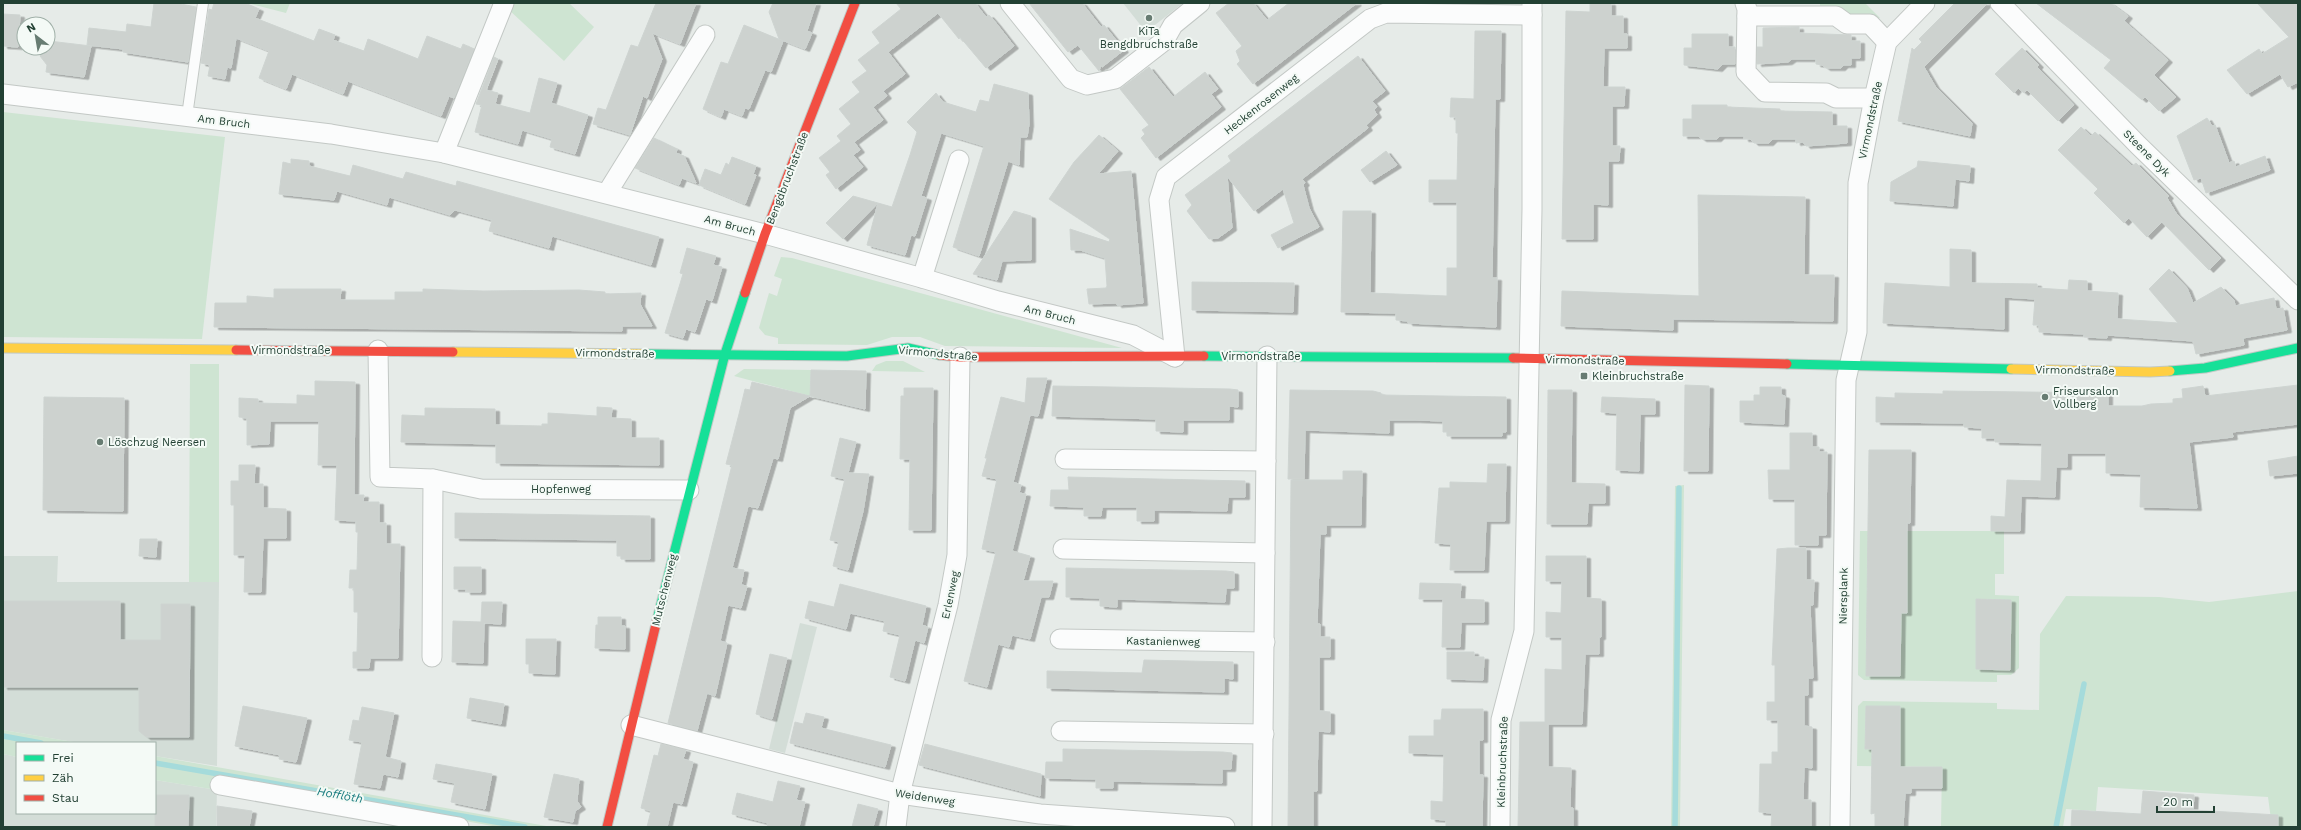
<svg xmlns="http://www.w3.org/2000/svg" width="2301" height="830" font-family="'Work Sans',sans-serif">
	<defs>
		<filter id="shadow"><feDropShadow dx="4.5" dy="2.5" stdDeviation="0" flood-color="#0004"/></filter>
	</defs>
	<rect width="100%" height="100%" fill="#e6ebe8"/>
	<g fill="#d3ddd7">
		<polygon points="1123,3 1183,3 1146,32"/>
		<polygon points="3,556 58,556 57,582 219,582 217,766 155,756 155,743 79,743 3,730"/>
		<polygon points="800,623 817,627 785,753 769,749"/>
		<polygon points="3,754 17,757 17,813 155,813 155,780 217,790 216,827 3,827"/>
	</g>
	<g fill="#cee4d2">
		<polygon points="247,3 290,3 286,13"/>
		<polygon points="509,3 569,3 594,27 564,61 507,8"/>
		<polygon points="1820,3 1865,3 1880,18 1851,18 1820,12"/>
		<polygon points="3,112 225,137 202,339 3,337"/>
		<polygon points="781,257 792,258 1122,348 945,346 920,337 892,337 867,345 778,344 778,338 765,335 759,328 769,293 777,296 782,279 774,276"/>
		<polygon points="886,361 903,361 925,372 872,371 876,365"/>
		<polygon points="190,364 219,364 219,582 189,582"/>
		<polygon points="744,369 811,370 810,396 734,376"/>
		<polygon points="1684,485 1680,827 1671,827 1675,486"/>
		<polygon points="1860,531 2004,531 2004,574 1995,574 1995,595 2019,596 2019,668 2011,675 1997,675 1997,682 1864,680 1858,675"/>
		<polygon points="2298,591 2298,827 2272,827 2268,797 2098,787 2096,811 2066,809 2063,827 1941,827 1942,767 1857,766 1858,706 1863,701 1997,703 1997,709 2039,710 2040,634 2066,596 2159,597 2209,602"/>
		<polygon points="3,730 79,743 17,743 17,757 3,754"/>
		<polygon points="155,756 552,827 498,827 218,776 217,790 155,780"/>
	</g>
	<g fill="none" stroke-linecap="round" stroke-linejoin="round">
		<g stroke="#a5dbdb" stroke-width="5.5">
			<polyline points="3,736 41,743"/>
			<polyline points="155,763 525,827"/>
			<polyline points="1675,827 1679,488"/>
			<polyline points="2056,827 2084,684"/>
		</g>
	</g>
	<g fill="#cdd2cf" stroke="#ced4d1" filter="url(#shadow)">
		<polygon points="154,3 176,3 196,7 188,62 123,52 123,49 87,45 89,28 126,32 127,24 151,27"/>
		<polygon points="214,3 245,3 259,9 255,18 314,41 319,29 335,35 333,40 364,51 368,39 418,59 427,36 461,49 463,44 474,49 454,98 449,96 441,116 348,81 343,94 292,74 286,89 259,78 269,51 236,38 231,68 227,67 225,79 208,76 210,65 201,63 209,9 212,10"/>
		<polygon points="656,3 696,3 680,44 652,33 662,59 647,98 643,96 630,135 593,124 598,108 606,110 631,45 638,47"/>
		<polygon points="773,3 816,3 807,31 812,33 805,49 779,39 769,12"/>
		<polygon points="896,3 975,3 986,17 989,15 996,23 1014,46 986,68 960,37 959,39 938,13 888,52 905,74 883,91 887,96 873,107 883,120 854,142 860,150 853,155 863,167 836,189 826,175 830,172 819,158 841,141 837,136 851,124 839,109 860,92 852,82 867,71 858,60 880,43 872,32 901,9"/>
		<polygon points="1029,3 1082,3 1101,27 1104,25 1124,50 1102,67 1101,65 1099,71 1078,45 1068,52"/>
		<polygon points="1229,3 1253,3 1267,20 1289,3 1357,3 1253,84 1237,64 1240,61 1236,51 1242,46 1216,13"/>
		<polygon points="1590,3 1611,3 1611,16 1623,16 1623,34 1627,34 1627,48 1604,48 1603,87 1625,87 1624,106 1612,106 1612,146 1620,146 1619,161 1608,161 1608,205 1593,204 1593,239 1562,239 1566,11 1590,12"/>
		<polygon points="1955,3 1988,3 1924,67 1935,86 1972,123 1970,136 1898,121 1912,48 1914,50 1922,42 1919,39"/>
		<polygon points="2036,3 2110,3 2128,16 2124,21 2168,60 2154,75 2176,97 2159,111 2145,97 2142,100 2104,68 2111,60"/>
		<polygon points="2257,3 2298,3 2298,82 2288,87 2280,74 2247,94 2227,70 2259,49 2262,54 2289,37"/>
		<polygon points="3,14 20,15 18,47 3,46"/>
		<polygon points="744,25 783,41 771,72 765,70 749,109 745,108 742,116 724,109 721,117 703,109 721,62 728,64"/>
		<polygon points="1799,27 1799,33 1851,35 1851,41 1860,41 1860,58 1851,58 1851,65 1844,65 1841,68 1826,68 1822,65 1816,64 1816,59 1792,59 1788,62 1757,64 1757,47 1763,47 1763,28"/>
		<polygon points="1475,31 1501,31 1500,99 1495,99 1492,278 1497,278 1496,327 1408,323 1408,321 1396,320 1396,313 1341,312 1343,211 1371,211 1370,293 1447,296 1447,268 1457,268 1457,202 1429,202 1429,180 1457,180 1458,133 1456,133 1456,117 1450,117 1451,98 1474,99"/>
		<polygon points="1692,34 1728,34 1728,47 1735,47 1735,64 1723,64 1718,69 1684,65 1684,48 1692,48"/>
		<polygon points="49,41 91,46 84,77 46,72 47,65 40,56 49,48"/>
		<polygon points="2022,48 2039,65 2037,67 2074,105 2058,121 2027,90 2024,93 2018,88 2014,93 1995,74"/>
		<polygon points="1358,56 1385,91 1372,101 1377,107 1374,110 1377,115 1366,125 1368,128 1302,179 1305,183 1303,185 1309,208 1319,227 1278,248 1271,235 1294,223 1283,189 1254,211 1227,176 1232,228 1218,238 1209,239 1187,211 1192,205 1185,195 1231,161 1228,156"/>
		<polygon points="494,57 498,59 486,90 498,93 495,104 530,113 539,78 557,83 551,103 588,115 575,154 550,147 552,139 522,130 518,144 475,132 482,105 476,104"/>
		<polygon points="1149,67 1173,97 1205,72 1218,89 1211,94 1221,107 1156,158 1141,138 1145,134 1142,130 1149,125 1120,89"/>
		<polygon points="994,84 1028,93 1029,124 1027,137 1020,137 1019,165 1008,161 979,256 953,247 984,146 941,133 921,196 927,198 915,236 911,235 905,255 867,245 878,203 892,207 910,155 917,132 907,122 936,93 943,102 976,112 980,100 989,102"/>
		<polygon points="1692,105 1727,105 1727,107 1780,109 1780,111 1832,112 1832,126 1847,126 1847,143 1806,146 1803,142 1796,143 1796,139 1773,139 1769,143 1754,143 1750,139 1744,139 1744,136 1720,136 1717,139 1702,139 1698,136 1683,136 1683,119 1692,119"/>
		<polygon points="2207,118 2212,126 2215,125 2229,163 2234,161 2236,167 2265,156 2270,170 2206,193 2201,178 2194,180 2177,136"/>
		<polygon points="2081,127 2091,136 2095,132 2132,166 2136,163 2169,196 2167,198 2176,213 2221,258 2209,270 2161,221 2162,222 2147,237 2129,218 2124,223 2094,193 2098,189 2058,150"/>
		<polygon points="1099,135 1118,151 1098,174 1131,171 1143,303 1117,305 1117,303 1089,304 1087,289 1106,288 1107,286 1105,258 1080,250 1071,250 1070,229 1109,242 1110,239 1049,199 1074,162"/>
		<polygon points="654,138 677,149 676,153 684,156 696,183 682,178 679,185 635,168"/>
		<polygon points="1386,151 1397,165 1370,182 1361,170"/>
		<polygon points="732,157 756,166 753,174 756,175 745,204 699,185 705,169 721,175 726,163 729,165"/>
		<polygon points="291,159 309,161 309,166 350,176 353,165 403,179 406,172 456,186 457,181 659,237 651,265 552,236 549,248 489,231 492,220 455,210 450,215 389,197 387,205 337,191 334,200 279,194 283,162 291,164"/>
		<polygon points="1918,161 1970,166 1969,181 1955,179 1953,206 1890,201 1891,182 1917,167"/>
		<polygon points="1698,195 1805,197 1804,275 1834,275 1833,321 1673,319 1673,330 1561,326 1562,291 1699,296"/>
		<polygon points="853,196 878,203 843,239 826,223"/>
		<polygon points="1014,211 1031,216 1031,260 1002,261 997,280 973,274"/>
		<polygon points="687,248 716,256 713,265 722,267 712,301 706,299 695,332 686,329 683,338 665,333 683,274 680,273"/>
		<polygon points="1950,249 1971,250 1971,283 2037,284 2037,288 2068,290 2069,280 2087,281 2087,291 2118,293 2117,319 2178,323 2149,289 2169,269 2187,288 2193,303 2221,287 2234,300 2235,306 2274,298 2276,309 2283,308 2287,330 2243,338 2244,345 2196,354 2193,341 2107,335 2107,338 2084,337 2084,334 2039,332 2039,325 2033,325 2035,299 2004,297 2004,329 1883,323 1885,283 1950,287"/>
		<polygon points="1192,282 1294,283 1293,312 1192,310"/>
		<polygon points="274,289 341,289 340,300 395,300 395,292 423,292 423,289 483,291 579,290 605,292 605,294 641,293 640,304 652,326 622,326 622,331 214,327 215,303 247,303 247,296 274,298"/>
		<polygon points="811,370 866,371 865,409 810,396"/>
		<polygon points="1027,378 1047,378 1038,416 1030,415 1013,482 1021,485 1019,493 1026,494 1012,551 1030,556 1023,581 1053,581 1049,597 1041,597 1030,639 1012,635 1009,647 998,644 987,687 964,681 996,552 982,549 997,479 982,476 987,458 985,458 1001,397 1025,403"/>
		<polygon points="315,381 355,382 354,495 364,495 363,502 379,502 379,523 386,523 386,544 400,544 398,658 370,658 369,668 353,668 353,652 357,652 358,612 354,612 354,588 349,588 350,570 357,570 358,532 356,532 356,521 335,520 337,465 318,465 319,421 270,421 269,444 247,445 247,418 239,417 239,398 258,399 258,403 297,404 297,395 315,396"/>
		<polygon points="752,382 810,396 790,408 778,459 773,458 758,508 748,506 732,568 744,570 741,585 747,586 741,608 728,605 720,641 727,643 715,696 707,693 697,731 668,723 732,465 726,464 739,414 745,389 750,390"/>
		<polygon points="1685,385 1709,386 1708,471 1684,471"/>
		<polygon points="2298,385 2298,424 2232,432 2233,437 2189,442 2197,508 2140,507 2141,474 2106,473 2106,453 2067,453 2067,467 2056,467 2055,497 2021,496 2020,531 1991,531 1991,516 2005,517 2007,480 2041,481 2042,443 1995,442 1995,438 1982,438 1982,428 1964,427 1964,423 1876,422 1876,397 1895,398 1895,393 1943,394 1943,391 2108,393 2108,406 2142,406 2151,404 2173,403 2173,399 2183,398 2182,389 2203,386 2205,396"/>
		<polygon points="1053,386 1230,389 1238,390 1238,407 1229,406 1229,420 1183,420 1183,432 1156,431 1156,419 1052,416"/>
		<polygon points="1760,387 1781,387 1781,395 1785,396 1784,424 1740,422 1740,401 1754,401 1754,395 1760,395"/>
		<polygon points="904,388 933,388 931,530 909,530 910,459 900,459 901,396 904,396"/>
		<polygon points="1290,390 1373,391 1381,393 1381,395 1506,397 1506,432 1502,432 1502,436 1447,436 1447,432 1443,432 1443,421 1416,420 1389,420 1389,433 1305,430 1304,479 1288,479"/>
		<polygon points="1548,390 1572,390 1571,483 1605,484 1605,503 1588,503 1587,524 1547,524"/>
		<polygon points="44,397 124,398 123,511 43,510"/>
		<polygon points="1602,397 1655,399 1655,414 1640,414 1639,471 1616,470 1617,413 1601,412"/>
		<polygon points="597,407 612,408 611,418 631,419 631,438 659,438 659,465 496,463 496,444 401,442 402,415 425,416 425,408 495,409 495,425 542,426 542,424 548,424 548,413 597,416"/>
		<polygon points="1790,433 1812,433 1812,447 1819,447 1819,452 1827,452 1826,535 1818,535 1818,545 1795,545 1795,499 1769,499 1768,470 1790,470"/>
		<polygon points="840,438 856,442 848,473 869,474 863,511 848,570 833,566 839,542 830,540 845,479 831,476"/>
		<polygon points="1869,450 1911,450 1910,523 1907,523 1907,613 1901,613 1900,676 1866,676"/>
		<polygon points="2298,456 2298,473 2270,476 2268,461"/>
		<polygon points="1488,464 1506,464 1505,521 1486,521 1484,570 1450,570 1451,544 1435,543 1439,488 1450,488 1450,482 1487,483"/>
		<polygon points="239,465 255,465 254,484 263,484 263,508 286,509 286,538 263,538 261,592 244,592 245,555 234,555 234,505 231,505 231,481 239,481"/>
		<polygon points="1343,471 1362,471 1361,525 1326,525 1326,534 1320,534 1317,624 1320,624 1320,637 1330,637 1330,657 1319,657 1319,711 1330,712 1330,732 1318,731 1317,791 1313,791 1313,827 1288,827 1291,480 1343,480"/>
		<polygon points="1068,477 1245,481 1245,497 1228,497 1227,511 1154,510 1154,521 1137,521 1137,507 1102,507 1101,516 1084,516 1084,507 1050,506 1051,490 1069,490"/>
		<polygon points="455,513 650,516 650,559 621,559 621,556 617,556 617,540 455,538"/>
		<polygon points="140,539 157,539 156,557 139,556"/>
		<polygon points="1788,548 1806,548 1806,580 1814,580 1813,605 1810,605 1813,678 1808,678 1808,695 1804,695 1804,726 1812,727 1812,768 1804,767 1803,800 1811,800 1811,827 1771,827 1772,813 1759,812 1760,764 1772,764 1772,752 1778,752 1778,720 1767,720 1767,702 1775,702 1775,665 1772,665 1777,549"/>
		<polygon points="1546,556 1586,556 1586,598 1601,599 1601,637 1599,637 1599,654 1585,654 1582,724 1548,724 1548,767 1571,768 1570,808 1573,808 1573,827 1518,827 1520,722 1545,722 1545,669 1562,670 1562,637 1546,637 1546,612 1561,613 1562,581 1546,581"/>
		<polygon points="454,567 481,567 481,592 466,592 466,589 454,589"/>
		<polygon points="1066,568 1226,571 1234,572 1234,588 1226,588 1225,602 1117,599 1117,607 1100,606 1100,598 1066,597"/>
		<polygon points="1420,583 1461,584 1460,599 1484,600 1484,622 1461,622 1460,647 1442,647 1443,599 1419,599"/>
		<polygon points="840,584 926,606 922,625 928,627 924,643 915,640 905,681 890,677 900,635 883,631 885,621 850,613 846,629 805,618 809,601 834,607"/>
		<polygon points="1976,599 2011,600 2010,670 1976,669"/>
		<polygon points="3,601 120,601 120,640 161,640 161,604 190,604 189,737 146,737 139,731 139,687 3,687"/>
		<polygon points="482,602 502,602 501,624 484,623 483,663 452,662 453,621 481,622"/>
		<polygon points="598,617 621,617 621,626 625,626 625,649 595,648 596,625 598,625"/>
		<polygon points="526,639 556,639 555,674 529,673 529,664 526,664"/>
		<polygon points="1447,652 1474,652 1474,657 1484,657 1483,680 1447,679"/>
		<polygon points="770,654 787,658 772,719 756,714"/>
		<polygon points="1144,660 1233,662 1233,679 1224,678 1224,692 1047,688 1047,671 1142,673"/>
		<polygon points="470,698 504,704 501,724 467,718"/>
		<polygon points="243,706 307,718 296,762 279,759 280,755 235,746"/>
		<polygon points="1866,706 1900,706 1900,767 1942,767 1942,788 1911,788 1911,793 1905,793 1903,827 1875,827 1875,813 1871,814 1872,749 1865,749"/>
		<polygon points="362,707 394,713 385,757 401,761 398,777 383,774 380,788 354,784 362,742 349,740 353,720 359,721"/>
		<polygon points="1442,709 1483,709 1483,740 1479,740 1479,775 1483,775 1482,827 1446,827 1446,820 1431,819 1431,801 1443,802 1444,754 1409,753 1409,736 1434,736 1434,720 1441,720"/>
		<polygon points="806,713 824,717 821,728 891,745 885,767 790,743 795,722 803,724"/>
		<polygon points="661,744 686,750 683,759 693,762 682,804 673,802 667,827 647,827 651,811 641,808 654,755 658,756"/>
		<polygon points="925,744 1041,774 1040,796 919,765"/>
		<polygon points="1063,749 1223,752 1232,753 1231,769 1222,769 1222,783 1113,781 1113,788 1096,788 1096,779 1045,778 1046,762 1063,762"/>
		<polygon points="436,764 492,774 485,809 451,802 455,783 433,779"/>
		<polygon points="554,774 579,779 577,801 581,807 575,811 573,822 544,817"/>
		<polygon points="778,781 800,786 796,800 805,802 799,827 767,827 768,823 732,814 737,793 773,802"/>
		<polygon points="2143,791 2194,795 2193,810 2278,815 2278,827 2071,827 2072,810 2141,814"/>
		<polygon points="155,795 189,795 188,827 155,827"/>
		<polygon points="858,804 878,809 873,827 852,827"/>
		<polygon points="217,806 252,811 249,827 217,827"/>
	</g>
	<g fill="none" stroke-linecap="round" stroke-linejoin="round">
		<defs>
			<polyline id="lane" points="187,116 203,3"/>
			<g id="street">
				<polyline points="1010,3 1071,79 1087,85 1115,79 1164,41 1173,25 1200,3"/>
				<polyline points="1745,3 1747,9 1746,72 1765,92 1826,93 1836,98 1874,98"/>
				<polyline points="2000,3 2138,145 2298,300"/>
				<polyline points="1747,16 1836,16 1847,24 1870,24 1887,42"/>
				<polyline points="3,94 331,134 444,153 765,234 922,278 998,301 1133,335 1175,357"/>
				<polyline points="444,153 504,3"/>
				<polyline points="607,193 705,35"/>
				<polyline points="922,278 959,160"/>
				<polyline points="378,350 380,477 433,479 481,489 689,490"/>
				<polyline points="1175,357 1159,200 1166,177 1370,19 1386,13 1532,15"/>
				<polyline points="1065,459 1266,461"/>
				<polyline points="1063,549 1265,553"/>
				<polyline points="1060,639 1265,642"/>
				<polyline points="432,657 433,479"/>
				<polyline points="631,725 900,794 1040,814 1225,827"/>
				<polyline points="1061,731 1264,734"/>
				<polyline points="220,785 459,827"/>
				<polyline points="896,827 900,794 948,605 957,555 960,357"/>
				<polyline points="1262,827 1267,356"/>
				<polyline points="1500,827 1501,720 1524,631 1532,209 1532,3"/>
				<polyline points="1840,827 1846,380 1857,332 1858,183 1874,98 1887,42 1925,3"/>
			</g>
			<g id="fast">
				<polyline points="647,354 847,356 908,348 939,355"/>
				<polyline points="1204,356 1513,358"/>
				<polyline points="1787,364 2011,369"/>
				<polyline points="2170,371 2205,368 2298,348"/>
				<polyline points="657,620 725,354 745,293"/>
			</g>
			<g id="slow">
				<polyline points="3,348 236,350"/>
				<polyline points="453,352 647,354"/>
				<polyline points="2011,369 2150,372 2170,371"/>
			</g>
			<g id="jam">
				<polyline points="745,293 765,234 855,3"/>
				<polyline points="236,350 453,352"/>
				<polyline points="939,355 960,357 1204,356"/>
				<polyline points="1513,358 1787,364"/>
				<polyline points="607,827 657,620"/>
			</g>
		</defs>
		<use href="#lane" stroke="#c3c8c5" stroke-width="12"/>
		<use href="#street" stroke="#c3c8c5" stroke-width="21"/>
		<use href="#fast" stroke="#c1c9c5" stroke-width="11"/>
		<use href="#slow" stroke="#c1c9c5" stroke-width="11"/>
		<use href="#jam" stroke="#c1c9c5" stroke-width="11"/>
		<use href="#lane" stroke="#fbfcfc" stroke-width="10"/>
		<use href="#street" stroke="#fbfcfc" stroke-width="19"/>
		<use href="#fast" stroke="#16e098" stroke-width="9"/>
		<use href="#slow" stroke="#ffcf43" stroke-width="9"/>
		<use href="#jam" stroke="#f24e42" stroke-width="9"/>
	</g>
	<g fill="#677c72" stroke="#f4faf6" stroke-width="1.5">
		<circle cx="1149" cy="18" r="4"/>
		<rect x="1580" y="372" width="8" height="8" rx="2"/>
		<circle cx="2045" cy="397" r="4"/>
		<circle cx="100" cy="442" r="4"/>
	</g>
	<g text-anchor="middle" stroke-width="4" stroke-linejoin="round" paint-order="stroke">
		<g font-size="11" fill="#224033" stroke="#f4faf6" text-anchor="start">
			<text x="1149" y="35" text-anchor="middle">KiTa<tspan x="1149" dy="13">Bengdbruchstraße</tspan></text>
			<text x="1592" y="380">Kleinbruchstraße</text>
			<text x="2053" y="395">Friseursalon<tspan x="2053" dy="13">Vollberg</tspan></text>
			<text x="108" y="446">Löschzug Neersen</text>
		</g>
		<g font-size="11" fill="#224033" stroke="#f4faf6">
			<text transform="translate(1261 104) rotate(-38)" y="4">Heckenrosenweg</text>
			<text transform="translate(1870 120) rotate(-78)" y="4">Virmondstraße</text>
			<text transform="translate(224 121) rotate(7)" y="4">Am Bruch</text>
			<text transform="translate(2147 153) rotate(45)" y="4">Steene Dyk</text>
			<text transform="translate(787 178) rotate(-69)" y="4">Bengdbruchstraße</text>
			<text transform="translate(730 225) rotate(15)" y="4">Am Bruch</text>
			<text transform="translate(1050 314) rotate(14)" y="4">Am Bruch</text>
			<text x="291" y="354">Virmondstraße</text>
			<text transform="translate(615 353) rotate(1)" y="4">Virmondstraße</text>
			<text transform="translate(938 353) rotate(5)" y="4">Virmondstraße</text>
			<text x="1261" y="360">Virmondstraße</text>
			<text transform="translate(1585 360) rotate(1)" y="4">Virmondstraße</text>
			<text transform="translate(2075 370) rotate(1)" y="4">Virmondstraße</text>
			<text x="561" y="493">Hopfenweg</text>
			<text transform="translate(664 590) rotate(-76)" y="4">Mutschenweg</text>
			<text transform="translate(950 595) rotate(-78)" y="4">Erlenweg</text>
			<text transform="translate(1843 596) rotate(-89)" y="4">Niersplank</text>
			<text transform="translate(1163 641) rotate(1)" y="4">Kastanienweg</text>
			<text transform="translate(1502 762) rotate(-88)" y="4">Kleinbruchstraße</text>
			<text transform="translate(925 797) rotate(9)" y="4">Weidenweg</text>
		</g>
		<g font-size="12" font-style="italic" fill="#197c7f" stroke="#f4faf6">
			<text transform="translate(340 795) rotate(10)" y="4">Hofflöth</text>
		</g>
	</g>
	<rect width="2301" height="830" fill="none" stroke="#224033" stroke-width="8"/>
	<rect x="16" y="742" width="140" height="72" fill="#f4faf6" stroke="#a0b0a8"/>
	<rect x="24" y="755" width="20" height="6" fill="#16e098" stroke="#a0b0a8"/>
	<text x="52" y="762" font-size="12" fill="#224033">Frei</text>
	<rect x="24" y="775" width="20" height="6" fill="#ffcf43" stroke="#a0b0a8"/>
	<text x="52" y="782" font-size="12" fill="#224033">Zäh</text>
	<rect x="24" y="795" width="20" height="6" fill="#f24e42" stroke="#a0b0a8"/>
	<text x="52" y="802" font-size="12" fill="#224033">Stau</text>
	<g transform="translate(36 36) rotate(329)"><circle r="19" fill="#f4faf6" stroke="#a0b0a8"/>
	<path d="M0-3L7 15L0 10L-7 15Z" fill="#677c72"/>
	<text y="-6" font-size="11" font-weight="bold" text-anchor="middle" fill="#224033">N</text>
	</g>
	<path d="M2157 806v6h57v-6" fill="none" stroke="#224033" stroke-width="2"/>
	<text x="2163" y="806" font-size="12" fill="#224033" stroke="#f4faf6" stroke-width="3" paint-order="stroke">20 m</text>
</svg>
